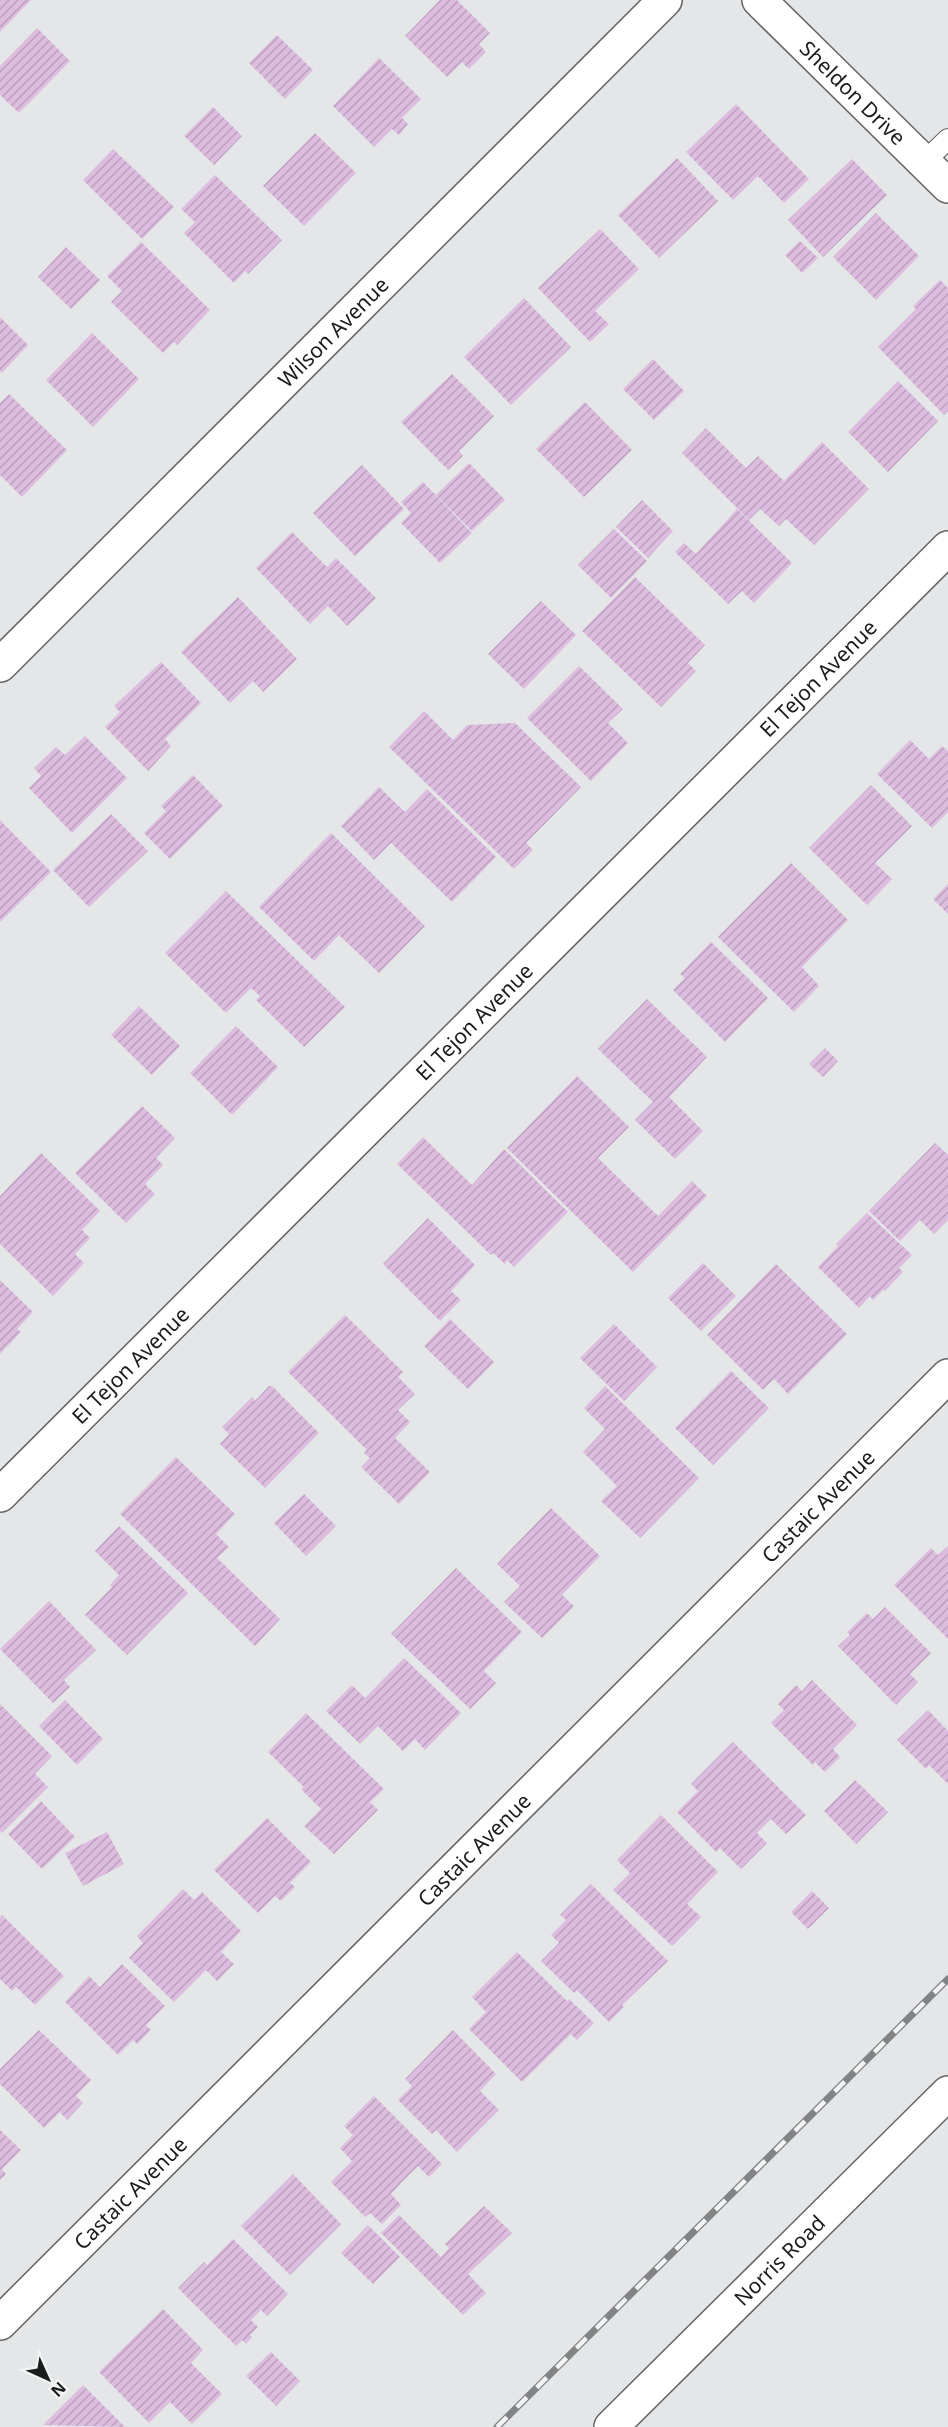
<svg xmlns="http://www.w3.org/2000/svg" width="948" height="2427" font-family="'Noto Sans',sans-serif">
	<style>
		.building { fill: url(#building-hatch) }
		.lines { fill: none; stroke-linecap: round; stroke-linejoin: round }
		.service-casing { stroke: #636465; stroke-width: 22 }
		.minor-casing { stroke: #636465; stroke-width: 36 }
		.tertiary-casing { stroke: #636465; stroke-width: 36 }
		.service { stroke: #fff; stroke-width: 20 }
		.minor { stroke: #fff; stroke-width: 33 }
		.tertiary { stroke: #fff; stroke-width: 33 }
		.rail-casing { stroke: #828384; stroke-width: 7 }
		.rail { stroke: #f3f4f5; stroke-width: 4.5; stroke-dasharray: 14; stroke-linecap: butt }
		.labels { text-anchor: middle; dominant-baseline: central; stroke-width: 6; stroke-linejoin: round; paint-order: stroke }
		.street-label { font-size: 21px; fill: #1b1c1c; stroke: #f3f4f5 }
	</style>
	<defs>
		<pattern id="building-hatch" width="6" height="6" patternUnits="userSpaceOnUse" patternTransform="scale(1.5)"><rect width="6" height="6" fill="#dcbcdf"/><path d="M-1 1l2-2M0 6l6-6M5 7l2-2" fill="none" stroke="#bca1bf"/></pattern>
	</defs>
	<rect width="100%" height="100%" fill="#e5e6e7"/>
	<path class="building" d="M0,0H31L0,32Z
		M440,0H457L490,33L479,44L486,52L469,69L462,62L447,77L405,36Z
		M37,28L70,61L19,113L0,95V66Z
		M277,35L313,70L285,99L249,63Z
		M379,58L421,99L402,118L408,124L399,135L392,129L374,147L333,106Z
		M736,104L809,179L784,203L758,176L733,200L686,152Z
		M213,107L242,136L214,165L184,136Z
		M315,133L356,173L304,226L263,186Z
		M113,149L174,207L142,239L83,180Z
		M677,158L718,201L659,258L618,215Z
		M852,159L887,195L823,257L788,220Z
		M215,175L282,240L248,274L245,271L234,283L184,233L195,222L181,209Z
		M876,213L919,256L876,300L833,257Z
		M600,229L639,269L595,311L609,324L590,342L538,288Z
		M800,241L818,258L802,273L785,255Z
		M141,242L210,310L177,345L174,342L163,353L111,302L122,291L107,276Z
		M66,247L100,280L71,309L38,277Z
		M940,280L948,288V411L944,415L878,347L916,309L913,306Z
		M524,298L571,347L511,405L464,357Z
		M0,317L28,345L2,373L0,371Z
		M92,333L139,379L93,427L46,380Z
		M653,359L684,391L654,420L623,389Z
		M452,374L494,416L459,451L463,456L448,470L401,422Z
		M898,381L938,421L888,472L848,432Z
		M9,394L67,450L22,497L0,475V403Z
		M585,402L632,450L584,497L536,449Z
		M706,428L746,468L758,456L784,481L822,442L869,489L814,545L786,519L779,526L760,509L749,520L682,453Z
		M469,463L505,500L472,531L436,495Z
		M362,465L404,509L355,556L313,513Z
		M423,482L472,533L440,563L401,523L411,513L401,502Z
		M642,500L673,531L648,558L616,527Z
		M737,509L792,563L754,603L742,591L728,604L675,552L684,543L696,554Z
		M614,529L647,561L611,598L578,565Z
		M292,532L327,567L336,558L376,598L347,626L328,606L310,624L256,568Z
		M635,577L705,645L688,663L696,671L661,707L582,631Z
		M238,597L297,659L263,692L253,681L230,703L181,652Z
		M541,601L576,635L524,689L488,654Z
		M161,662L201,703L165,739L171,746L148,771L105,727L120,712L114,706Z
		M579,666L623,709L608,723L628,743L591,781L527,718Z
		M424,711L453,740L467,725L515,723L581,787L526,843L533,850L514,869L389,747Z
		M85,736L127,778L72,833L29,788L41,776L34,768L56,747L65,755Z
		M910,740L929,759L942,746L948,751V812L932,828L877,774Z
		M193,775L223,806L170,859L144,833L166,811L161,806Z
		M871,785L912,826L875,863L892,879L867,905L809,848Z
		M379,787L405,812L427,789L496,857L452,902L391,843L374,860L341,826Z
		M111,814L148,851L89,907L53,870Z
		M0,820L51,872L0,922Z
		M331,833L425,926L379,973L339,935L314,961L259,907Z
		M791,863L848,920L802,967L819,986L794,1012L718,937Z
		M948,884V914L933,899Z
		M226,891L345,1007L304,1047L256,1000L260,996L251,988L226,1013L165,953Z
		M711,942L768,998L725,1042L673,990L685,978L680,974Z
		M647,999L707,1057L669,1097L703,1131L675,1159L635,1120L653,1102L598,1049Z
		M139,1006L180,1046L152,1075L111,1035Z
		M236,1026L278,1067L232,1115L190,1073Z
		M825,1048L838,1061L823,1077L809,1064Z
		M577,1076L629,1127L598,1158L658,1216L692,1181L707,1196L633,1272L507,1148Z
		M142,1106L175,1138L156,1158L163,1165L145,1184L155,1194L126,1223L75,1173Z
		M423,1137L472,1185L504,1149L568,1212L514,1267L507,1260L505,1264L493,1253L491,1255L397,1164Z
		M935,1143L948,1155V1220L934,1234L920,1220L900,1241L869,1211Z
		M41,1153L100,1211L82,1230L90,1238L75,1254L84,1263L53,1296L0,1244V1196Z
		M867,1213L912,1255L899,1268L903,1272L885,1291L883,1290L873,1300L870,1296L859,1308L818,1267L838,1246L836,1244Z
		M428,1218L475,1265L451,1291L461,1300L440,1321L383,1264Z
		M703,1263L736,1296L701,1331L668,1298Z
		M776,1264L847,1334L788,1394L774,1379L763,1390L707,1335Z
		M0,1280L33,1312L17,1329L21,1332L0,1354Z
		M345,1315L403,1372L398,1377L415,1394L398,1410L410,1422L395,1438L430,1472L399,1504L361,1467L370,1458L364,1453L367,1450L288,1372Z
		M450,1319L494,1362L468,1389L424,1346Z
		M614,1324L657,1367L624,1401L580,1358Z
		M731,1371L769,1408L713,1465L675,1428Z
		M269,1386H272L319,1433L265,1488L220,1444L229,1434L222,1427L252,1397L255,1401Z
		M605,1386L699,1478L640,1538L601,1501L617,1486L583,1452L605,1429L584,1408Z
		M176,1457L235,1514L216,1534L229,1547L217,1558L280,1619L255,1646L120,1514Z
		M304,1494L336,1526L306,1556L274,1523Z
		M551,1508L600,1556L562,1595L574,1606L542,1638L504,1602L520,1586L497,1564Z
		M119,1526L188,1593L127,1655L85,1615L112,1587L110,1585L119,1575L95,1551Z
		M948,1546V1639L894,1585L931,1548L938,1555Z
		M456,1568L522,1632L484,1671L496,1683L470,1709L391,1634Z
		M49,1601L96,1650L64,1680L70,1687L53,1703L0,1649Z
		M885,1607L931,1653L910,1674L918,1682L896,1705L838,1646L850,1635L847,1632L867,1613L873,1619Z
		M404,1658L461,1713L425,1750L415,1739L403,1751L378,1726L360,1744L326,1711L352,1685L365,1698Z
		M812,1680L857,1725L833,1749L840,1757L825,1772L815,1762L813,1765L771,1723L784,1710L778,1704L796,1685L802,1691Z
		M65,1700L103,1739L77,1765L39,1726Z
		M0,1704L52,1756L35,1774L48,1787L2,1833L0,1831Z
		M928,1710L948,1731V1784L929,1765L926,1769L897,1740Z
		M306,1713L384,1789L370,1802L378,1810L334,1854L304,1826L321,1809L301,1789L304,1787L268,1752Z
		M733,1742L806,1815L786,1834L771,1819L757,1833L767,1843L741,1869L720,1848L716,1852L677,1812L698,1791L691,1784Z
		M855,1780L888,1812L856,1844L824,1811Z
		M41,1801L75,1837L42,1869L8,1834Z
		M661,1815L718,1872L687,1904L701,1917L672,1946L613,1890L630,1873L617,1860Z
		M267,1818L311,1862L290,1883L295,1887L281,1901L275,1896L258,1913L214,1870Z
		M107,1832L124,1864L83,1886L65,1853Z
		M591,1884L668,1961L622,2005L624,2007L609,2022L577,1990L574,1993L541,1961L559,1943L551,1935L566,1920L560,1915Z
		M183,1889L194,1900L202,1892L241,1931L221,1952L234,1964L217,1981L206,1970L174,2002L129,1958L143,1943L137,1936Z
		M812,1891L829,1908L808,1929L791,1912Z
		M2,1915L64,1976L35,2005L16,1987L12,1991L0,1979V1918Z
		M517,1952L567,2001L569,1999L594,2023L577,2040L571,2034L522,2082L469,2029L486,2012L472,1997Z
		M122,1964L165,2006L146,2025L151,2030L137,2044L133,2040L118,2055L65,2002L89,1976L100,1987Z
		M39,2030L91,2080L76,2096L83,2103L67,2120L60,2112L44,2128L0,2084V2069Z
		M453,2030L496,2074L480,2091L499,2110L457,2152L436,2130L432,2134L398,2100L412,2086L405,2079Z
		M374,2096L442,2164L429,2177L418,2166L401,2183L391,2194L401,2205L382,2224L370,2213L365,2217L331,2182L352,2161L340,2148L353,2135L344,2126Z
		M0,2130L21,2150L2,2169L6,2174L0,2180Z
		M293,2174L341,2224L290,2275L241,2226Z
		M484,2206L512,2233L468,2274L486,2293L463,2315L381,2233L399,2215L441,2257L449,2248L445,2244Z
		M368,2225L400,2257L373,2284L341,2253Z
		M233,2239L288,2294L267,2316L261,2310L251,2320L258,2327L250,2335L252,2337L246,2344L242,2340L236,2346L178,2288L204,2262L207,2265Z
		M163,2309L203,2350L191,2363L222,2394L192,2424L170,2402L149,2423L99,2372Z
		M271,2352L300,2381L276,2406L246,2376Z
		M83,2385L125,2427L43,2425Z"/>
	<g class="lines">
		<g class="service-casing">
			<path id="service" d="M924,162L948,139"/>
		</g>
		<g class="minor-casing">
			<g id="minor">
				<path id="s1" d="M759,0L948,186"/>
				<path id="s2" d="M0,665L665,0"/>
				<path id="s3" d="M0,1495L948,548"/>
				<path id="s4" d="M0,2323L948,1376"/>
			</g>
		</g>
		<g class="tertiary-casing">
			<g id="tertiary">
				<path id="s5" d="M611,2427L948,2093"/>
			</g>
		</g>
		<use href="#service" class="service"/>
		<use href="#minor" class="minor"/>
		<use href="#tertiary" class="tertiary"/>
		<g class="rail-casing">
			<path id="rail" d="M497,2427L948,1979"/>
		</g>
		<use href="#rail" class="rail"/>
	</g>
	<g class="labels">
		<g class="street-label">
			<text stroke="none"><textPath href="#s1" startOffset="132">Sheldon Drive</textPath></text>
			<text stroke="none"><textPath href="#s2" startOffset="471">Wilson Avenue</textPath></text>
			<text stroke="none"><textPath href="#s3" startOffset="1156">El Tejon Avenue</textPath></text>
			<text stroke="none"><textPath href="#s3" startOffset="670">El Tejon Avenue</textPath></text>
			<text stroke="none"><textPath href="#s3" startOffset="184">El Tejon Avenue</textPath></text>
			<text stroke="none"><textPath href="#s4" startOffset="1156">Castaic Avenue</textPath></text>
			<text stroke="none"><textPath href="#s4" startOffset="670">Castaic Avenue</textPath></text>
			<text stroke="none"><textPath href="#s4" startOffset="184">Castaic Avenue</textPath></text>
			<text stroke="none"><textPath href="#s5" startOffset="237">Norris Road</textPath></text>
		</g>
	</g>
	<g transform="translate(48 2379) rotate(135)" stroke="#f3f4f5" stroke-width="4.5" paint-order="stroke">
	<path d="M0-4.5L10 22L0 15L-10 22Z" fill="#1b1c1c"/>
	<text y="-9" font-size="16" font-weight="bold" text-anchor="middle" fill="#1b1c1c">N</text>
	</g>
</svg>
